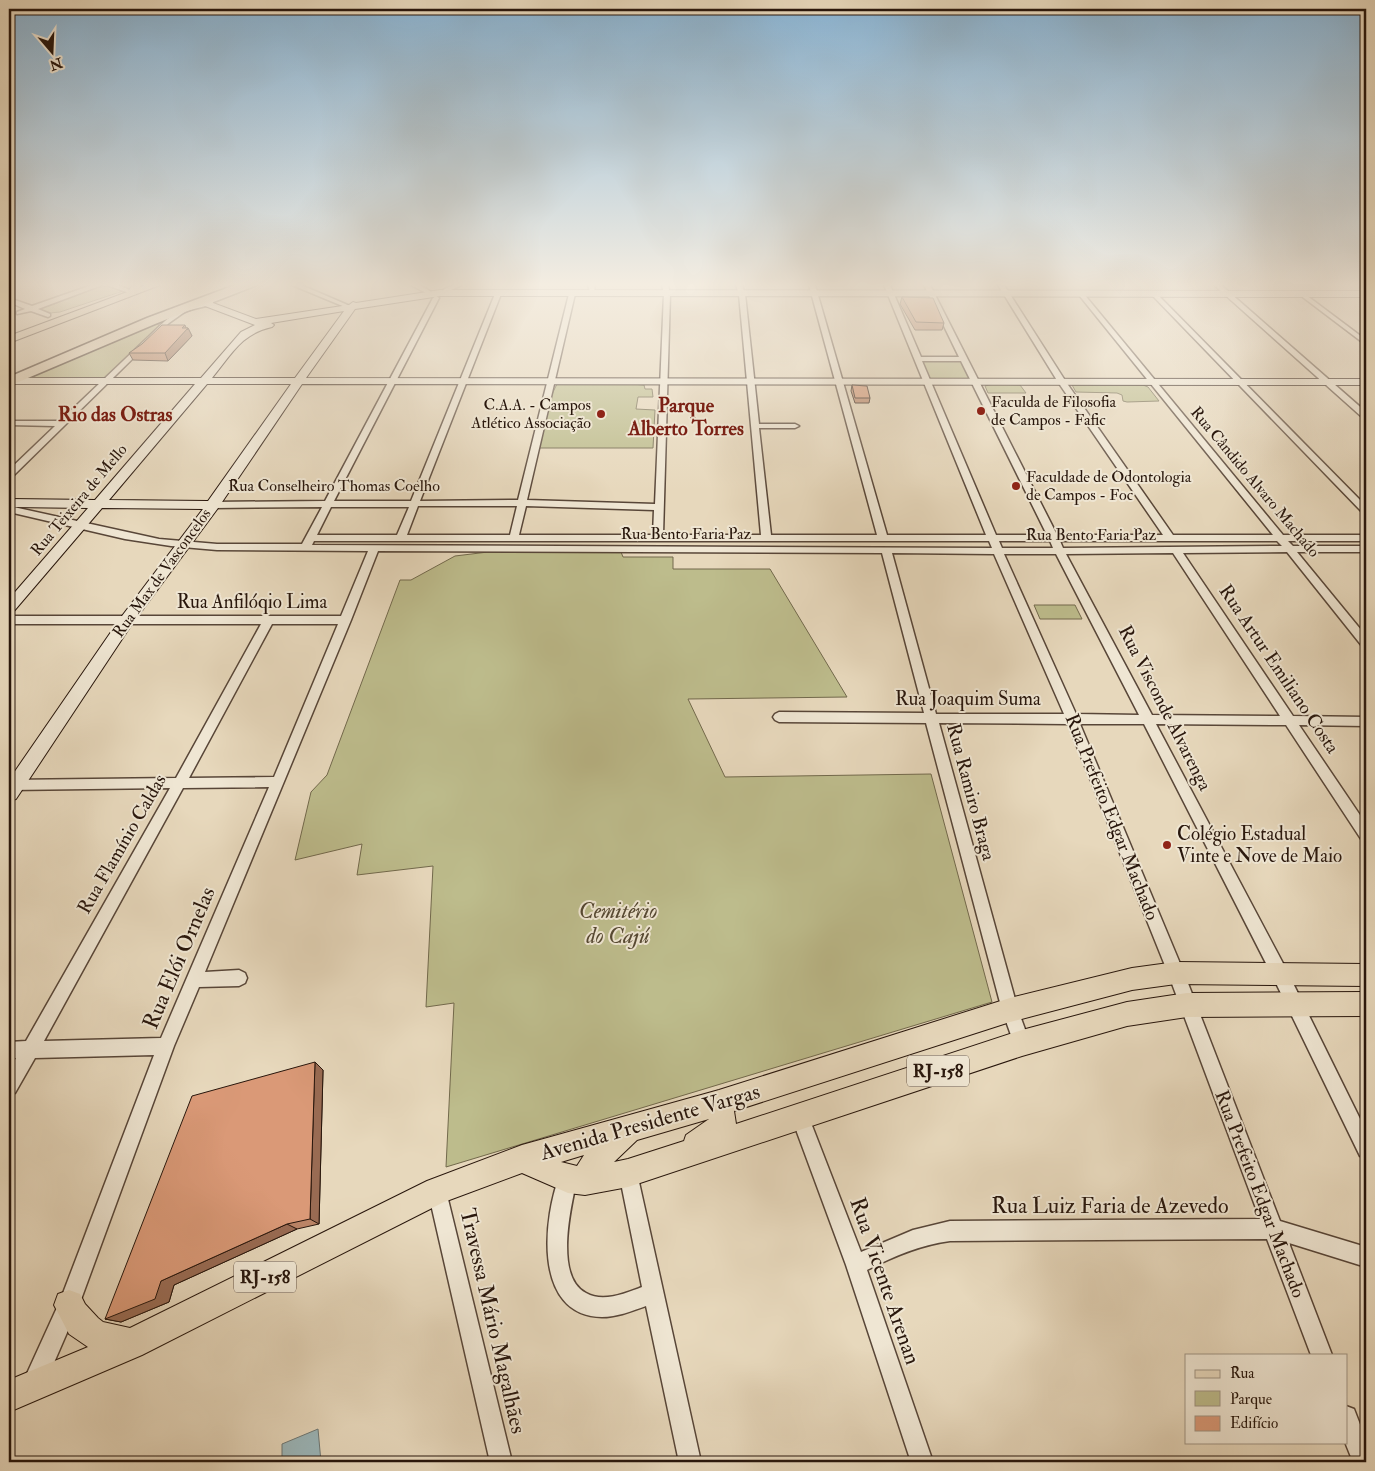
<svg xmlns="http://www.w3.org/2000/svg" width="1375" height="1471" font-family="'IM FELL Double Pica',serif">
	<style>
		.green { fill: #bdbc8c; stroke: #72694c }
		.water { fill: #9bb7bb; stroke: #6d7775 }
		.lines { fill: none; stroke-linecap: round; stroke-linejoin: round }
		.street-casing { stroke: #584638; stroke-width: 3 }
		.secondary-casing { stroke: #28160c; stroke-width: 2 }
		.primary-casing { stroke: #28160c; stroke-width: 2 }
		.highway-casing { stroke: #28160c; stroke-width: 3 }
		.street { fill: #efe6d3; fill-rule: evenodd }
		.secondary { fill: #efe6d3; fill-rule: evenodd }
		.primary { fill: #e7d8bc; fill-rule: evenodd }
		.highway { fill: #e7d8bc; fill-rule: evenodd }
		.wall { fill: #bb8466; stroke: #28160c }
		.shaded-wall { fill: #996b53; stroke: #28160c }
		.building { fill: #da9977; stroke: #28160c }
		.poi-dot { fill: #8f2418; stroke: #efe6d3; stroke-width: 2 }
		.labels { text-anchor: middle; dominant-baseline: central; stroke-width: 4; stroke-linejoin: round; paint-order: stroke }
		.far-poi-label { font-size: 16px; fill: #28160c; stroke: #efe6d3; text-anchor: start }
		.far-street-label { font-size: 16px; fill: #28160c; stroke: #efe6d3 }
		.shield { fill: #efe6d3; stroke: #645448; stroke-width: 1 }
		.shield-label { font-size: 18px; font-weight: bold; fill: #28160c }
		.street-label { font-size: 19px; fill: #28160c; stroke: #efe6d3 }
		.poi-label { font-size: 19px; fill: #28160c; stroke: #efe6d3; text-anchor: start }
		.far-district-label { font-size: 20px; font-weight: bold; fill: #7a1f14; stroke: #efe6d3 }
		.near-park-label { font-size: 22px; font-style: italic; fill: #554832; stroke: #efe6d3 }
		.near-street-label { font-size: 22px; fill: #28160c; stroke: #efe6d3 }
	</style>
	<rect width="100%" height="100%" fill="#e7d8bc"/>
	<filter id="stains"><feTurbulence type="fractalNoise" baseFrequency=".004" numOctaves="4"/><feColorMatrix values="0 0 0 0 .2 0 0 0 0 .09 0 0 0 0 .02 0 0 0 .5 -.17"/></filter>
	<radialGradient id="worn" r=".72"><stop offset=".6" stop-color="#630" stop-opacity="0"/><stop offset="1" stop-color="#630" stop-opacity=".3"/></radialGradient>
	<path class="green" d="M108,286L123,291L60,312L50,313L37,308L99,287Z
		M155,323L159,325L106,378H24Z
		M919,360H961L972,381H929Z
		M618,383L644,385L645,389H652L653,397H638L636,409L655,410L653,448H538L552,394L557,384Z
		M993,384L1020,385L1026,393H988L985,386Z
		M1072,385H1143L1148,387L1159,401L1127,402L1123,401L1122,395L1117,393L1076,392Z
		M488,552H621L623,557H673V569H770L847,697L688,699L725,777L931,774L992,1002L446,1167L454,1003L426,1007L433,866L357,875L362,844L295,860L311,792L327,775L400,580H411L455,556Z
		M1034,605H1075L1082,619H1040Z"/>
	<path class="water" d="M318,1429L321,1462H282V1444Z"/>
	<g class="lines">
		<g class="street-casing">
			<path id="street" d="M92,285H102L38,309L50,314V316L48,317L31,311L17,314V312L25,309L9,302V298L32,306Z
				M107,285H118L132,291L129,293Z
				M247,285H257L211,303L210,305L186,311L169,323L12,477L9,478V470L55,426L9,425V421H60L165,321L182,308L205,303L206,301Z
				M292,285H301L350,306L345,307Z
				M411,285H420L433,293L428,294Z
				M453,285H462L442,294L437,293Z
				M588,285H594L595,295H591Z
				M662,285H668L670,294L663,535H761L739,294L736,285H742L745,294L759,424H795L799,426L795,428H759L771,535H877L809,285H815L887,535H986L884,285H890L921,357H959L924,285H930L1057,535H1163L1058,382L998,285H1004L1066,382L1173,535H1273L1079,295V293H1083L1283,535H1366V541H1288L1293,546H1366V552H1297L1366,636V647L1362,646L1287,552L1183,553L1293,716L1366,717V726L1299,725L1366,824V841L1361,839L1286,725L1156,724L1286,969L1366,1131V1159L1360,1156L1274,979L1144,724H1080L1184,973L1280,1221L1366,1247V1267L1289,1243L1332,1355H1311L1267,1239L950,1241C920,1245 894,1256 867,1270L933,1462H911L846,1265L791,1116L794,1110L800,1107L806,1110L861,1252L913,1230L950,1221L1260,1219L1168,973L1068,724L939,723L1018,1010L1030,1043L1028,1049L1022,1051L1016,1049L1002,1010L926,723L779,722L775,720L773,717L775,714L779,712L924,713L882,553L378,551L351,620L205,972L239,970L245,973L247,978L245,983L239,986L199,987L174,1046L79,1305L43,1388L35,1391L27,1388L24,1380L60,1301L154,1055L35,1058L15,1093L9,1096V1071L16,1058H9V1042L26,1041L170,788L9,790V780L176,778L261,624H9V616H341L368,551L217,550L171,546L125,539L9,512V506L159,539L217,544H302L322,507L213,508L208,505L213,502L325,501L433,298L436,296L439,298L334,501H411L495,294L498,292L501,294L420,501L518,500L569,294L572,292L575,294L527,500L655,504L664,294ZM922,361H961L1047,535H996ZM418,506H517L510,535H407ZM526,506L654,510L653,535H519ZM331,507H409L397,535H317ZM314,541H989L992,548L312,545ZM999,541H1050L1053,548H1002ZM1060,541H1277L1282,546L1063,548ZM892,553L994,554L1064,714H936ZM1173,553L1280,716L1152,715L1066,554ZM1004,554H1056L1139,715L1076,714ZM272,624H338L274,777L189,778ZM269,787L161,1038L44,1041L183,788Z
				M1214,285H1221L1366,412V418H1363Z
				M1302,292L1366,340V345L1300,295L1299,294Z
				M1152,293H1156L1366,506V514L1363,513L1152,295Z
				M628,1164L635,1166L637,1173L701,1462H679L646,1306C632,1311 617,1317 602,1317C532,1316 543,1216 561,1172L568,1170L575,1172L577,1179C571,1206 554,1277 586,1293C603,1303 626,1293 642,1287L619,1173L621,1166Z
				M437,1182L444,1184L446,1191L512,1462H490L428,1191L430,1184Z
				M1346,1406L1354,1409L1366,1440V1462H1353L1345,1442Z"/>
		</g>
		<g class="secondary-casing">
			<path id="secondary" d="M133,285H142L133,293L129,290Z
				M440,290L1366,291V297L440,296L355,309L306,378L1366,379V385L302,384L218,508L132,624L16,799L9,801V780L122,616L203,509L102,508L14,611L9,613V599L88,508L9,507V499L95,500L195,384H10L9,378H201L241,332L255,325L205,306L204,298L209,295L214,298L213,303L256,319L349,305L353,302L356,303ZM344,311L295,378H212C232,354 241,334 272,327L274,325L271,323ZM207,384H291L208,501L109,500Z"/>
		</g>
		<g class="primary-casing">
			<path id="primary" d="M146,285H160L9,343V336Z
				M1176,962L1366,964V986L1176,984L1132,990L1010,1022L734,1111L736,1124L1022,1030L1127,1002L1187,993L1366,992V1016L1187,1017L1127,1026L1022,1056L628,1187L585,1195L568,1193L522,1173L444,1202L142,1355L9,1412V1380L88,1347L69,1334L54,1305L58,1294L69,1290L80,1294L85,1304L98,1318L103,1322L130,1328L427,1181L522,1145L719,1090L1010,998L1132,968ZM709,1119L686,1135L684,1141L628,1159L614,1162L637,1140ZM584,1155L577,1166L561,1162Z"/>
		</g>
		<g class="highway-casing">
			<path id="highway" d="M235,285H252L155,324L9,386V377L147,318Z"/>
		</g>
		<use href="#street" class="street"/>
		<use href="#secondary" class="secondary"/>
		<use href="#primary" class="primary"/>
		<use href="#highway" class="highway"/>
	</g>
	<path class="wall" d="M902,297L944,323L942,330H915L900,304Z
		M186,328H188L192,336L168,361L133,360L129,353Z
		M852,385L870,398L869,403H855L851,391Z
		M315,1062L323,1070L319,1224L297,1229L174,1285L169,1302L121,1322L105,1319Z"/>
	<path class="shaded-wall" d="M185,325L187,330L188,328L192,336L168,361L165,353L182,328Z
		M315,1062L323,1070L319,1224L310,1219Z
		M287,1224L297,1229L174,1285L169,1302L121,1322L105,1319L161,1281Z"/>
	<path class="building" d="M902,297L933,298L944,323L916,322Z
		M162,325H185L182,328H188L165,353H129L142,344Z
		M852,385L867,386L870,398H855Z
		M315,1062L310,1219L287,1224L161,1281L155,1299L105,1319L192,1096Z"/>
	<linearGradient id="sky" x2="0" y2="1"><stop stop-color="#89b5d6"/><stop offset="0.58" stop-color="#f4ede1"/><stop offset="1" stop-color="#f4ede1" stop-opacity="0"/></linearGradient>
	<rect width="1375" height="491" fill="url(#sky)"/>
	<g class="poi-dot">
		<circle cx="981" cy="411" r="5"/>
		<circle cx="601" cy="414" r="5"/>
		<circle cx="1016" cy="486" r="5"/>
		<circle cx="1167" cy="845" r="5"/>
	</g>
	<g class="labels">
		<g class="far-poi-label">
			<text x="991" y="402">Faculda de Filosofia<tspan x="991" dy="18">de Campos - Fafic</tspan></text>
			<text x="591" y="405" text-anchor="end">C.A.A. - Campos<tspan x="591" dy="18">Atlético Associação</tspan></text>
			<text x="1026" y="477">Faculdade de Odontologia<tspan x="1026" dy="18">de Campos - Foc</tspan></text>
		</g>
		<g class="far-street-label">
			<text transform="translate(1255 482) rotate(50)">Rua Cândido Alvaro Machado</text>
			<text x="334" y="486">Rua Conselheiro Thomas Coelho</text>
			<text transform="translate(79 500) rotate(-50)">Rua Teixeira de Mello</text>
			<text x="686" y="534">Rua Bento Faria Paz</text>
			<text x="1091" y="535">Rua Bento Faria Paz</text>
			<text transform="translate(162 573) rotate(-54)">Rua Max de Vasconcelos</text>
		</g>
		<g class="shield">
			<rect x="907" y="1055.5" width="62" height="31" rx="4"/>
			<rect x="234" y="1261.5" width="62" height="31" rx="4"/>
		</g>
		<g class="shield-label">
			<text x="938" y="1071">RJ-158</text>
			<text x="265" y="1277">RJ-158</text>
		</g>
		<g class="street-label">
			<text x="252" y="602">Rua Anfilóqio Lima</text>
			<text transform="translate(1279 669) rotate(56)">Rua Artur Emiliano Costa</text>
			<text x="968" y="699">Rua Joaquim Suma</text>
			<text transform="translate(1165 708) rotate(63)">Rua Visconde Alvarenga</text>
			<text transform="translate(971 792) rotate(75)">Rua Ramiro Braga</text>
			<text transform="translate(1112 817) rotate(68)">Rua Prefeito Edgar Machado</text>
			<text transform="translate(122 844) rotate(-60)">Rua Flamínio Caldas</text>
			<text transform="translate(1260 1194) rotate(69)">Rua Prefeito Edgar Machado</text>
		</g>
		<g class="poi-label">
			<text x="1177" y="834">Colégio Estadual<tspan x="1177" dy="22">Vinte e Nove de Maio</tspan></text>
		</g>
		<g class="far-district-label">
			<text x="686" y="405">Parque<tspan x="686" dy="23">Alberto Torres</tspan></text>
			<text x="115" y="414">Rio das Ostras</text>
		</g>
		<g class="near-park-label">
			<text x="618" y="911">Cemitério<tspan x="618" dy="25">do Cajú</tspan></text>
		</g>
		<g class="near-street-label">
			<text transform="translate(179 958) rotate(-67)">Rua Elói Ornelas</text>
			<text transform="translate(650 1122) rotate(-16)">Avenida Presidente Vargas</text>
			<text x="1110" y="1206">Rua Luiz Faria de Azevedo</text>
			<text transform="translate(885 1281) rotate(71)">Rua Vicente Arenan</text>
			<text transform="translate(493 1321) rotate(77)">Travessa Mário Magalhães</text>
		</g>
	</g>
	<rect width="1375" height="1471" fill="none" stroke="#e7d8bc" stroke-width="30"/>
	<rect x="10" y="10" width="1355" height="1451" fill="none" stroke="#28160c" stroke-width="2.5"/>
	<rect x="15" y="15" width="1345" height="1441" fill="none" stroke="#28160c"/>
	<rect x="1185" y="1354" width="162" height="90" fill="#efe6d3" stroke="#9f9383"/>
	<rect x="1195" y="1370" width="25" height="8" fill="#e7d8bc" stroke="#9f9383"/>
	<text x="1230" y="1378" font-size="15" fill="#28160c">Rua</text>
	<rect x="1195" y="1391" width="25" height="15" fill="#bdbc8c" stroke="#9f9383"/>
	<text x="1230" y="1404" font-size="15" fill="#28160c">Parque</text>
	<rect x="1195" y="1416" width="25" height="15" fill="#da9977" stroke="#9f9383"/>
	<text x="1230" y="1428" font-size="15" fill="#28160c">Edifício</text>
	<g transform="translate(52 52) rotate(161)" stroke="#efe6d3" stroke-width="4" paint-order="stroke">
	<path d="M0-4L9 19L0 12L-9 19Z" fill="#28160c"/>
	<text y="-8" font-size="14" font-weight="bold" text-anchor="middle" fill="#28160c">N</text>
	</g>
	<rect width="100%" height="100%" filter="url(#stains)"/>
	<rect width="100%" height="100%" fill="url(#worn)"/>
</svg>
